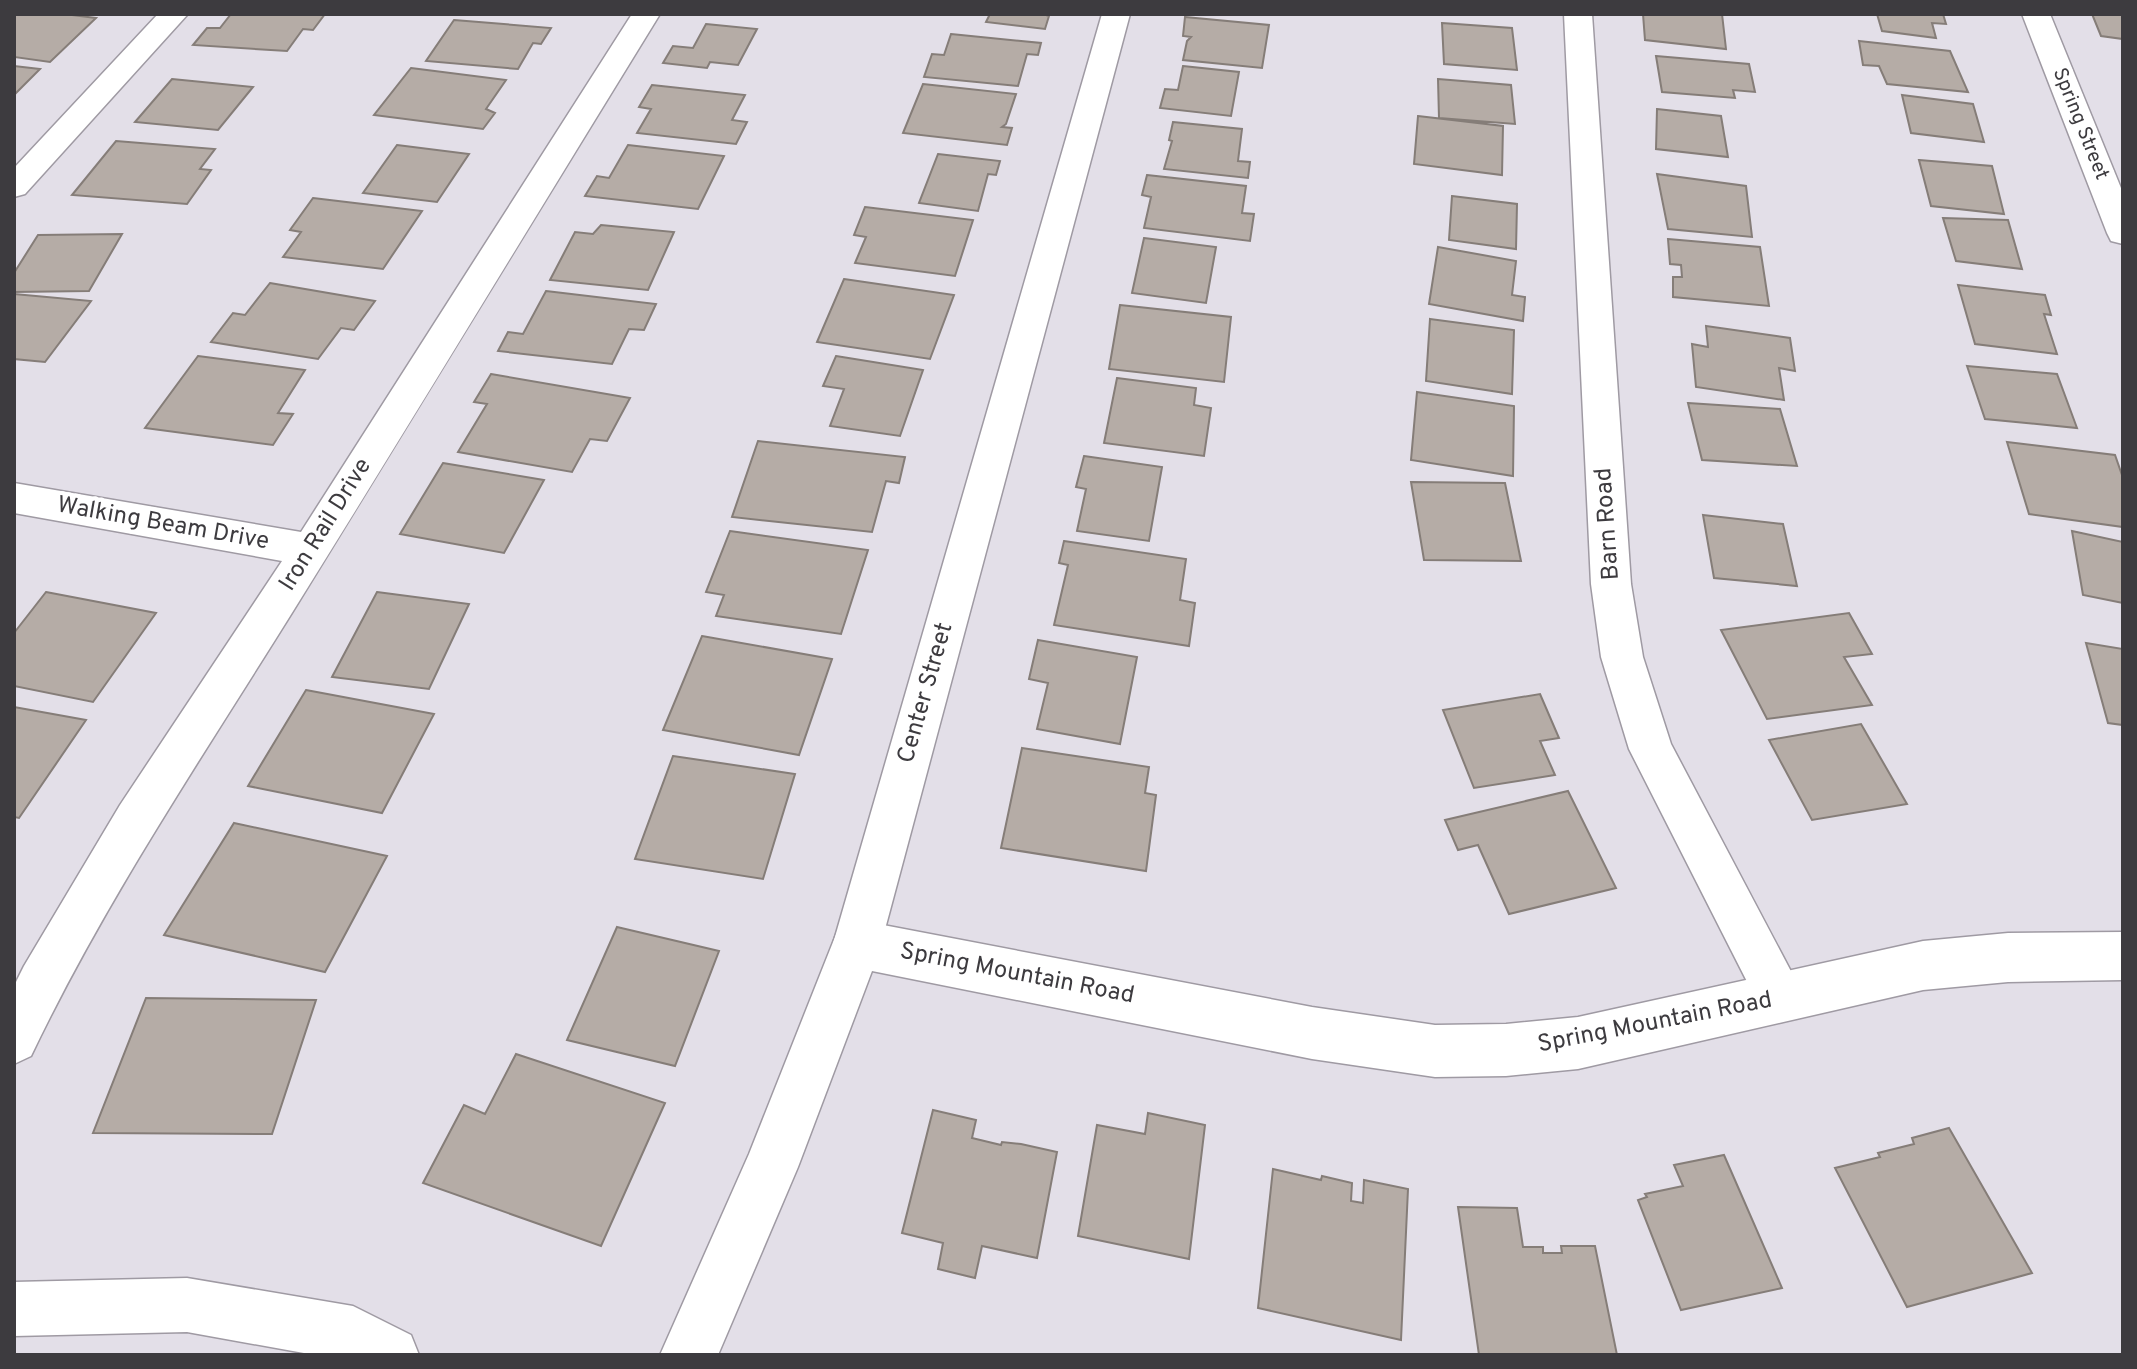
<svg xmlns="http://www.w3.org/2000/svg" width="2137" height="1369" font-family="Overpass,sans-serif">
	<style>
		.building { fill: #b5aca6; stroke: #857d78; stroke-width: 2 }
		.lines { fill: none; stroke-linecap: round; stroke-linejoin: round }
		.street-casing { stroke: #9f9aa3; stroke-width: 3 }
		.secondary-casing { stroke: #9f9aa3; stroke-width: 3 }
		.street { fill: #fff; fill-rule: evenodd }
		.secondary { fill: #fff; fill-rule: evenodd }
		.labels { text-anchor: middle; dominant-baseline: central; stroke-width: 8; stroke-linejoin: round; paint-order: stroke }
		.far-street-label { font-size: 20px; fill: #3d3b3f; stroke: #fff }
		.street-label { font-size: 24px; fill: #3d3b3f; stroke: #fff }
	</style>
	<rect width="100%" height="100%" fill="#e3dfe8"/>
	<path class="building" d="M14,14H64L96,18L50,62L14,57Z
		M231,14H325L313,30L303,29L287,51L193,45L207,28H220Z
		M990,14H1043L1049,16L1045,29L986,22Z
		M1643,14H1722L1726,49L1645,40Z
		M1877,14H1943L1946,24L1932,23L1936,38L1882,31Z
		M2092,14H2123V39L2101,36Z
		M1185,17L1269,25L1262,68L1183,60L1187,41L1191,37L1183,36Z
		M454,20L551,28L541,44L533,43L518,69L426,61Z
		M1442,23L1512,28L1517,70L1444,64Z
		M706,24L757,29L738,65L710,62L707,68L663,63L673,46L693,48Z
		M951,34L1041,43L1038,55L1027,54L1018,86L924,77L932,54L944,55Z
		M1859,41L1950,51L1968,92L1887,84L1879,66L1863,65Z
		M1656,56L1749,64L1755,92L1733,90L1735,98L1662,92Z
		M14,66L40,69L14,95Z
		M1183,66L1239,72L1231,116L1160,108L1165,89L1178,90Z
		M411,68L506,80L486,109L495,113L483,129L374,115Z
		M172,79L253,87L218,130L135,122Z
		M1438,79L1511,85L1515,124L1439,118Z
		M923,84L1016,94L1006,124L1002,127L1012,128L1007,145L903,133Z
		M652,85L745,95L732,120L747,122L736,144L637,133L651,109L639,107Z
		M1902,95L1973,104L1984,142L1911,133Z
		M1657,109L1721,116L1728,157L1656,149Z
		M1418,116L1503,126L1502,175L1414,164Z
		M1173,122L1242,129L1238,161L1250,162L1248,178L1164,169L1172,141L1169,140Z
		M116,141L215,149L200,169L211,170L187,204L72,195Z
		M397,145L469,154L437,202L363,193Z
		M628,145L724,156L698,209L585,196L597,176L609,178Z
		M938,154L1000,161L996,175L988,174L978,211L919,203Z
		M1919,160L1992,166L2004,214L1931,206Z
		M1657,174L1746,186L1752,237L1668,229Z
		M1147,175L1246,186L1242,213L1254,214L1250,241L1144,228L1151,197L1142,195Z
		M1452,196L1517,204L1516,249L1449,240Z
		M313,198L422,211L383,269L283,257L301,232L290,230Z
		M865,207L973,220L955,276L855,263L866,237L854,235Z
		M1943,218L2008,220L2022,269L1956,261Z
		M601,225L674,232L648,290L550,280L575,232L593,234Z
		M122,234L89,291L14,292V273L38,235Z
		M1144,238L1216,247L1206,303L1132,293Z
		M1668,239L1760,247L1769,306L1673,297V277H1682L1681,265L1670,264Z
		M1438,247L1516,261L1512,295L1525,297L1523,321L1429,304Z
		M844,279L954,295L930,359L817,342Z
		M270,283L375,301L354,330L341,328L318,359L211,342L233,313L245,315Z
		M1958,285L2045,295L2051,315L2044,314L2057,354L1975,344Z
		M546,291L656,304L644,330L629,329L612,364L498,351L508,332L523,334Z
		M14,294L91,301L45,362L14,359Z
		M1120,305L1231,317L1224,382L1109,369Z
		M1430,319L1514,330L1512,394L1426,381Z
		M1706,326L1790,338L1795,371L1779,368L1784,400L1696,387L1692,344L1708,347Z
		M198,356L305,370L278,413L293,414L273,445L145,428Z
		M836,356L923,370L900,436L830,426L844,389L823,386Z
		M1967,366L2057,374L2077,428L1985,419Z
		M491,374L630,398L607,441L590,439L572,472L458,452L487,404L474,402Z
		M1117,378L1196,388L1194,405L1211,408L1204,456L1104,443Z
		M1417,392L1514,406L1513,476L1411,460Z
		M1688,403L1780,409L1797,466L1702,460Z
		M758,441L905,457L899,483L886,481L872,532L732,517Z
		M2007,442L2115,455L2123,478V527L2029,514Z
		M1084,456L1162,467L1149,541L1077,531L1086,489L1076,487Z
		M443,463L544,480L504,553L400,534Z
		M1411,482L1505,483L1521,561L1424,560Z
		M1703,515L1783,524L1797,586L1714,578Z
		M730,531L868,550L841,634L716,616L724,595L706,592Z
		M2072,531L2123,542V603L2083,595Z
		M1064,541L1186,559L1180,600L1195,603L1189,646L1054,625L1068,565L1059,563Z
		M46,592L156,613L93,702L14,686V633Z
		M377,592L469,604L429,689L332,677Z
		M1849,613L1872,654L1844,657L1872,705L1767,719L1721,630Z
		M702,636L832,659L799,755L663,730Z
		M1038,640L1137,657L1120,744L1037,729L1048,683L1029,679Z
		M2086,643L2123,649V725L2108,723Z
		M306,690L434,714L382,813L248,786Z
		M1540,694L1559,738L1540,741L1555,775L1474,788L1443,710Z
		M14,707L86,720L19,818L14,817Z
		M1861,724L1907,804L1812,820L1769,740Z
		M1022,748L1149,767L1145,793L1156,795L1146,871L1001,848Z
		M673,756L795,774L763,879L635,859Z
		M1568,791L1616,888L1509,914L1478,845L1458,850L1445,820Z
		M234,823L387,856L325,972L164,935Z
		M617,927L719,951L675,1066L567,1040Z
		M146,998L316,1000L272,1134L93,1133Z
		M516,1054L665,1103L601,1246L423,1183L464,1105L485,1114Z
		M933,1110L976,1120L972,1138L1001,1145L1002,1142L1021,1144L1057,1152L1037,1258L982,1246L975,1278L938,1269L943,1243L902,1233Z
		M1148,1113L1205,1125L1189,1259L1078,1236L1097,1125L1145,1134Z
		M1949,1128L2032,1273L1907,1307L1835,1168L1880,1157L1878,1153L1914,1144L1912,1138Z
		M1724,1155L1782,1288L1681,1310L1638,1200L1647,1197L1645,1194L1683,1186L1674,1165Z
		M1273,1169L1321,1180L1322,1176L1352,1183L1351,1201L1363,1203L1364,1180L1408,1189L1401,1340L1258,1308Z
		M1458,1207L1517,1208L1523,1247H1543V1253H1562L1561,1246H1595L1617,1355H1479Z"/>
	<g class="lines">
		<g class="street-casing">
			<path id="street" d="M158,14H188L25,194L14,197V168Z
				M632,14H660C538,212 418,411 295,608C203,756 106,899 31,1056L14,1064V986L24,966L120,805L282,561L14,513V483L301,532Z
				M1102,14H1130L881,944L874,960L857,967L840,960L833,944Z
				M1564,14H1592L1631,584L1643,657L1671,744L1805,998L1798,1015L1781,1022L1764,1015L1629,749L1601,657L1591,584Z
				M2022,14H2050L2123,193V244L2111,241L2107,233Z
				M187,1278L353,1306L411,1335L419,1355H315L187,1332L14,1336V1282Z"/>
		</g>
		<g class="secondary-casing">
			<path id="secondary" d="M857,920L1312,1007L1435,1025L1506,1024L1578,1017L1923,941L2008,933L2123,932V980L2008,982L1923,990L1578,1069L1506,1076L1435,1077L1312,1059L872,971L798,1167L718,1355H660L749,1154L839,927Z"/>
		</g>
		<use href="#street" class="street"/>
		<use href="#secondary" class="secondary"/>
	</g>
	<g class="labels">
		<g class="far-street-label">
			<text transform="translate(2080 124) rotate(68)">Spring Street</text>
		</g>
		<g class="street-label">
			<text transform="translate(163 524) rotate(10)">Walking Beam Drive</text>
			<text transform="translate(1608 524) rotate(-94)">Barn Road</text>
			<text transform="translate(326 525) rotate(-58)">Iron Rail Drive</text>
			<text transform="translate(926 693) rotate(-74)">Center Street</text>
			<text transform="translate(1017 974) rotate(11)">Spring Mountain Road</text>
			<text transform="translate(1655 1023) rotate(-11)">Spring Mountain Road</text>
		</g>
	</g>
	<rect width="2137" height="1369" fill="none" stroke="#3d3b3f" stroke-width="32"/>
</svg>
